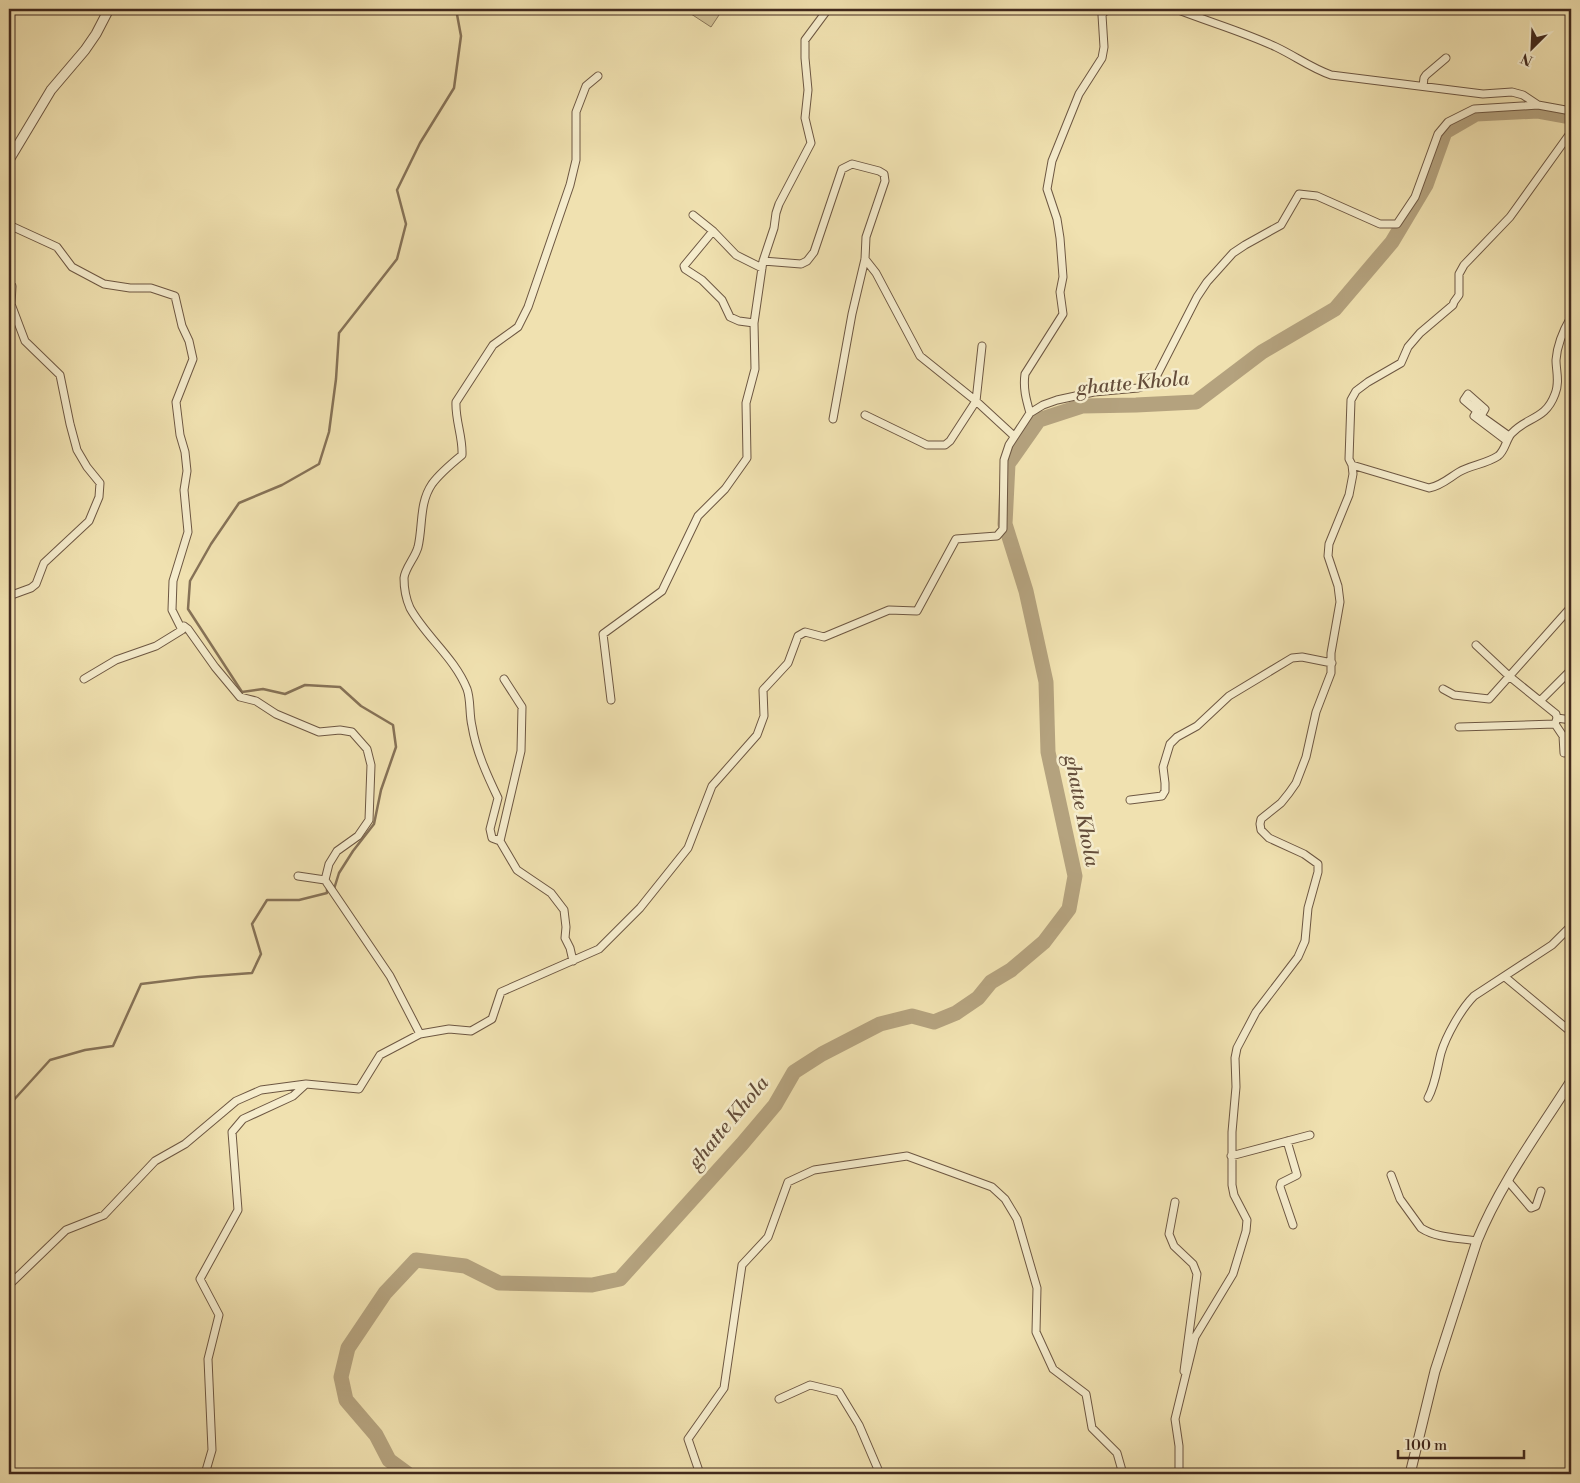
<svg xmlns="http://www.w3.org/2000/svg" width="1580" height="1483" font-family="'Libre Bodoni',serif">
	<style>
		.green { fill: #d2c297; stroke: #8a765a }
		.lines { fill: none; stroke-linecap: round; stroke-linejoin: round }
		.stream { stroke: #867257; stroke-width: 2.5 }
		.river { stroke: #b4a27e; stroke-width: 15 }
		.minor-casing { stroke: #6d5742; stroke-width: 9 }
		.tertiary-casing { stroke: #6d5742; stroke-width: 11 }
		.minor { stroke: #f5eccc; stroke-width: 7 }
		.tertiary { stroke: #f5eccc; stroke-width: 9 }
		.labels { text-anchor: middle; dominant-baseline: central; stroke-width: 5; stroke-linejoin: round; paint-order: stroke }
		.water-label { font-size: 20px; font-style: italic; fill: #644d3a; stroke: #f5eccc }
	</style>
	<rect width="100%" height="100%" fill="#f0e1b0"/>
	<filter id="stains"><feTurbulence type="fractalNoise" baseFrequency=".004" numOctaves="4"/><feColorMatrix values="0 0 0 0 .2 0 0 0 0 .09 0 0 0 0 .02 0 0 0 .5 -.17"/></filter>
	<radialGradient id="worn" r=".72"><stop offset=".6" stop-color="#630" stop-opacity="0"/><stop offset="1" stop-color="#630" stop-opacity=".3"/></radialGradient>
	<path class="green" d="M686,9H723L711,27L685,10Z"/>
	<g class="lines">
		<path class="stream" d="M334,889L339,873L353,851L374,824L381,790L396,747L393,725L361,706L340,687L305,685L285,694L263,689L242,692L188,609L190,581L211,544L239,503L282,485L319,464L329,432L336,379L339,333L397,259L406,224L397,190L420,143L454,88L461,36L456,9
			M9,1103H11L50,1060L85,1050L113,1046L141,984L198,977L252,973L261,954L252,924L267,900H299L327,893V889"/>
		<path class="river" d="M408,1474L389,1460L376,1435L346,1400L341,1377L348,1348L385,1293L416,1260L465,1266L499,1283L592,1285L620,1279L742,1144L775,1105L794,1072L822,1054L880,1024L912,1016L934,1022L956,1013L978,998L991,982L1011,970L1044,942L1069,909L1075,876L1048,752L1046,682L1026,591L1005,524L1008,464L1039,420L1082,406L1136,405L1196,402L1262,352L1335,309L1392,242L1426,185L1445,132L1476,114L1538,111L1571,117"/>
		<g class="minor-casing">
			<path id="minor" d="M1176,9C1209,22 1244,32 1276,47C1295,56 1311,68 1331,75L1483,94L1512,92L1523,95L1538,105
				M1423,86L1424,78L1426,75L1446,58
				M693,215L713,231L736,255L762,268
				M9,225L57,247L72,267L104,284L130,288H151L175,296L182,326L189,341L193,359L176,402L180,435L185,452L187,471L184,490L188,532L173,581L172,610L182,630
				M713,231L684,266L685,269L702,280L722,300L730,317L739,321L754,323
				M865,259L876,273L920,356L976,401L1014,436
				M763,261L801,264L807,261L814,252L842,169L852,164L879,171L884,174L885,181L866,237L865,259L852,314L833,419
				M9,284L12,286L11,304L25,341L60,375L70,424L77,450L87,467L100,483L99,497L89,521L44,563L36,584L31,588L9,596
				M1030,413C1026,399 1023,388 1025,374L1063,314L1060,292L1063,277L1060,238L1057,219L1047,189L1052,161L1079,94L1102,58L1104,47L1102,15L1105,11L1117,9
				M865,415L927,445H945L950,441L976,401L982,346
				M1507,441L1474,416L1477,411L1464,400L1468,394L1485,409L1481,416L1509,436
				M1352,465L1429,488C1441,486 1449,478 1459,472C1471,465 1486,464 1498,456C1505,451 1506,440 1511,434C1527,416 1545,421 1555,394C1560,382 1556,371 1556,360C1557,346 1564,329 1571,317
				M1476,645L1509,676L1556,714L1557,718L1555,724
				M84,679L116,660L156,646L182,630L184,626L188,629L215,667L240,697L256,701L276,714L319,732L340,730L352,732L367,749L371,765L369,820L358,836L337,851L329,864L325,880
				M1443,689L1454,695L1489,699L1571,607
				M611,700L603,634L662,591L698,516L725,489L747,458L746,403L755,369L754,323L763,261L774,228L776,213L779,204L811,143L805,118L808,90L805,58V40L828,9
				M1540,701L1571,670
				M1557,718L1571,720
				M1555,724L1563,736L1564,753
				M1459,727L1555,724
				M1130,800L1162,796L1165,791V783L1163,767L1170,744L1177,737L1197,726L1229,696L1292,658L1302,657L1332,663
				M500,841L521,751L522,707L504,679
				M298,876L325,880L390,976L420,1034
				M573,961L570,948L565,938L566,927L564,910L551,893L517,870L500,841L492,838L490,829L498,798C487,775 476,751 472,726C469,714 471,700 467,689C454,657 426,637 410,608C406,599 404,588 404,578C405,568 415,558 418,547C423,526 419,503 432,484C440,473 451,464 462,455C463,437 455,420 456,402L493,345L518,327L528,307L570,185L576,160V112L586,86L598,76
				M1505,977L1571,1032
				M1428,1098C1436,1083 1437,1068 1441,1053C1446,1036 1461,1009 1474,996L1552,945L1571,926
				M1287,1141L1297,1175L1281,1183L1280,1187L1293,1225
				M1231,1156L1310,1135
				M1391,1175L1400,1199L1421,1228C1436,1238 1459,1238 1477,1241
				M1508,1181L1531,1208L1536,1206L1541,1191
				M1175,1202L1169,1234L1174,1246L1193,1264L1197,1274L1184,1371
				M9,1285L66,1230L104,1215L155,1161L185,1144L236,1101L261,1090L306,1084L359,1089L380,1055L420,1034L449,1029L471,1031L492,1019L501,992L599,949L640,908L688,848L712,786L757,735L764,716L763,690L788,663L798,636L805,632L824,637L889,610L917,611L956,539L997,536L1003,529L1004,460L1009,445L1030,413L1043,405L1057,400L1094,392L1138,388L1148,385L1155,379L1197,297L1207,282L1233,253L1245,245L1281,225L1299,194L1317,196L1380,224H1397L1415,197L1438,134L1448,122L1474,109L1538,105L1571,111
				M779,1399L810,1385L839,1392L859,1425L880,1474
				M205,1474L212,1450L208,1359L219,1315L200,1279L238,1210L232,1132L243,1119L293,1096L305,1085
				M700,1474L688,1439L724,1388L742,1265L768,1237L788,1182L814,1170L907,1156L992,1187L1005,1199L1017,1219L1037,1288L1036,1332L1053,1369L1086,1394L1092,1428L1117,1453L1123,1474
				M1179,1474V1446L1175,1419L1195,1337L1233,1274L1246,1231L1247,1220L1234,1195L1232,1185V1132L1236,1087L1235,1058L1237,1048L1256,1012L1298,957L1305,941L1308,908L1318,872V864L1304,854L1269,838L1261,830L1260,824L1261,819L1281,803L1289,793L1296,783L1306,757L1316,712L1331,673V653L1340,602L1338,586L1328,556L1329,544L1349,495L1353,474L1352,465L1349,459L1351,400L1356,391L1368,382L1401,363L1408,347L1420,333L1453,305L1454,302L1459,295V274L1464,265L1510,217L1571,132"/>
		</g>
		<g class="tertiary-casing">
			<path id="tertiary" d="M9,160L51,90L85,50L96,34L109,9
				M1410,1474L1435,1371L1477,1241C1500,1184 1538,1133 1571,1081"/>
		</g>
		<use href="#minor" class="minor"/>
		<use href="#tertiary" class="tertiary"/>
	</g>
	<g class="labels">
		<g class="water-label">
			<text transform="translate(1133 384) rotate(-5)">ghatte Khola</text>
			<text transform="translate(1081 811) rotate(79)">ghatte Khola</text>
			<text transform="translate(729 1123) rotate(-50)">ghatte Khola</text>
		</g>
	</g>
	<rect width="1580" height="1483" fill="none" stroke="#f0e1b0" stroke-width="30"/>
	<rect x="10" y="10" width="1560" height="1463" fill="none" stroke="#41291d" stroke-width="2.5"/>
	<rect x="15" y="15" width="1550" height="1453" fill="none" stroke="#41291d"/>
	<g transform="translate(1532 48) rotate(204)" stroke="#f5eccc" stroke-width="4" paint-order="stroke">
	<path d="M0-4L9 19L0 12L-9 19Z" fill="#41291d"/>
	<text y="-8" font-size="14" font-weight="bold" text-anchor="middle" fill="#41291d">N</text>
	</g>
	<path d="M1398 1450v8h126v-8" fill="none" stroke="#41291d" stroke-width="2.5"/>
	<text x="1405" y="1450" font-size="15" fill="#41291d" stroke="#f5eccc" stroke-width="4" paint-order="stroke">100 m</text>
	<rect width="100%" height="100%" filter="url(#stains)"/>
	<rect width="100%" height="100%" fill="url(#worn)"/>
</svg>
